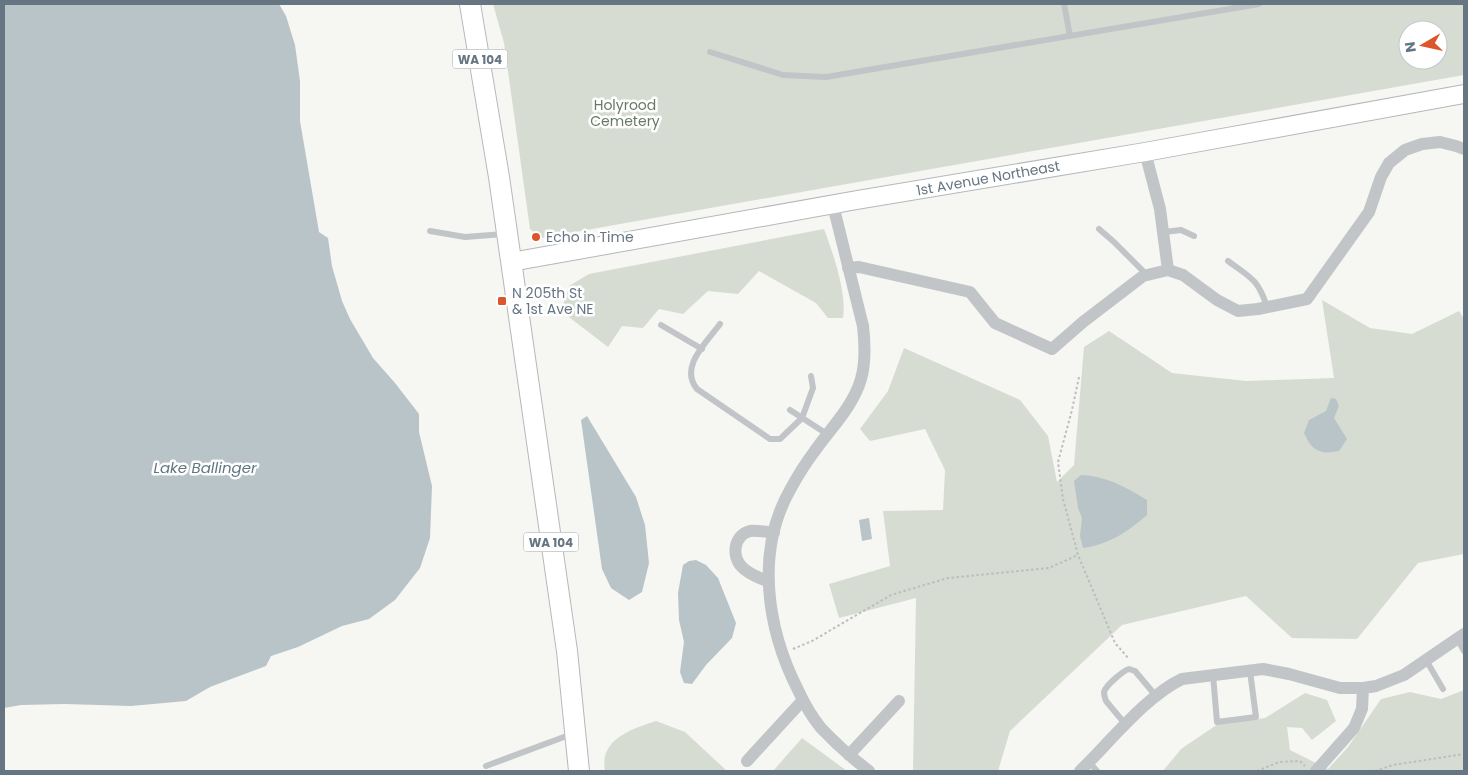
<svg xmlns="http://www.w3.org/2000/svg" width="1468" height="775" font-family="Poppins,sans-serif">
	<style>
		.green { fill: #d7dcd3; fill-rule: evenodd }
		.water { fill: #b9c4c8 }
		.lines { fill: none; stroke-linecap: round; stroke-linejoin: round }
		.secondary-casing { stroke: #b4b8bc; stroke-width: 20 }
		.primary-casing { stroke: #b4b8bc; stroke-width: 22 }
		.path { stroke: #bbbdbf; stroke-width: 2; stroke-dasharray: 2.5 2.5; stroke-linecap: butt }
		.lane { stroke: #c1c5c8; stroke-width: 6 }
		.street { stroke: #c1c5c8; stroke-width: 12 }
		.secondary { stroke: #fff; stroke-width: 18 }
		.primary { stroke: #fff; stroke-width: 20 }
		.poi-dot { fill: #dc552c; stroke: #fff; stroke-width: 2 }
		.labels { text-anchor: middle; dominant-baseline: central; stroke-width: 5; stroke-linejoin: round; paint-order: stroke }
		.shield { fill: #fff; stroke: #949ea8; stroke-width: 1 }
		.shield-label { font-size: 12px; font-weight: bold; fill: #667582 }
		.park-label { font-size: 14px; fill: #687a64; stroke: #fff }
		.street-label { font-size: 14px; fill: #667582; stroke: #fff }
		.poi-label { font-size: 14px; fill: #667582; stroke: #fff; text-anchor: start }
		.water-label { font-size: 15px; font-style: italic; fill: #61777f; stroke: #fff }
	</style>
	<rect width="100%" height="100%" fill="#f6f6f2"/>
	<path class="green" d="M493,4H1464V75L541,238L530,229L504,43ZM1408,30H1438V60H1408Z
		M824,229C833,253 847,293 843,318H828L816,303L759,271L738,294L708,291L683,314L659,309L643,328L622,326L608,347L561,311L569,286L589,274Z
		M1322,300L1370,328L1412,334L1459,311L1464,319V554L1418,563L1357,639L1292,638L1246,596L1122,625L1010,731L998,771H913L916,598L839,618L829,584L890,566L883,511L943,510L945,470L925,429L870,441L860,429L888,391L904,348L1020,400L1048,436L1057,482L1074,465L1084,347L1109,331L1172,373L1246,381L1334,378Z
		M1464,690V771H1163L1181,749L1218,724L1265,718L1305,693L1327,700L1336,721L1312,740L1302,728L1287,727L1290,750L1328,769L1348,747L1381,699L1410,692L1441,699Z
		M656,721L685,732L727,771H605C599,739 632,729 656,721Z
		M802,738L847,771H773Z"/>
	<path class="water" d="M4,4H279L286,16L295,45L300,81V121L319,232L328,238L332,266L342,301L350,319L373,358L395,383L419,414V432L432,486L430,538L420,568L395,600L369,619L342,626L298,647L271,656L266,666L210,687L186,701L131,706L65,704L21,705L4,708Z
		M1331,398L1336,399L1339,406L1334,418L1347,439L1339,451C1320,455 1312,451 1304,433L1309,420L1326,411Z
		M587,416L636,497L645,525L649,563L642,592L629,600L611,588L602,569L581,420Z
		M1081,475C1106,476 1126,487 1147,500V515C1127,532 1110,544 1083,548L1080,536L1082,518L1078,508L1074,481Z
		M869,518L872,539L862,541L859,520Z
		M696,560L706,565L718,578L736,623L732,638L706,665L692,684L684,683L680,672L684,642L679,620L678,593L683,565L689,561Z"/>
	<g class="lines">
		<g class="secondary-casing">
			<path id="secondary" d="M511,262L857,200L1145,152L1464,94"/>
		</g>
		<g class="primary-casing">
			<path id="primary" d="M470,4L499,177L567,651L579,771"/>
		</g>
		<path class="path" d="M1079,377L1072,410L1058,462L1063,499L1078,555L1115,643L1129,659
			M793,649L812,641L891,595L948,578L1049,568L1078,555
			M1257,771L1279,762L1300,761L1305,766
			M1375,771L1393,765L1464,754"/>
		<path class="lane" d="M1064,4L1070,36
			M710,52L783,75L826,77L1259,4
			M1099,229L1114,242L1147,275
			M430,231L465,237L504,234
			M1164,232L1181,230L1194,236
			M1228,261C1251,278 1258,279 1267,307
			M720,324C706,343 679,367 697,389L770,439H780L802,418L813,388L811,376
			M661,325L702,349
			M790,410L827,434
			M1457,638L1464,651
			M1426,660L1443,689
			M1213,675L1217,722L1256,717L1250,671
			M1126,725L1106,701C1105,698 1104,696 1104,692C1106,685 1123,671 1129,669L1135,671L1156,696
			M1089,762L1097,771
			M486,766L572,734"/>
		<path class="street" d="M1145,152L1160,209L1168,270
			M833,205L863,326C865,344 866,362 861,379C853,407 830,429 814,452C805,464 797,477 790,490C755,552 767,629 798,690C804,703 812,717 821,728C836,744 852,758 869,771
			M848,268L859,267L970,292L995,323L1052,349L1083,322L1143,276L1168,270L1183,275L1217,300L1238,311L1258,309L1307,299L1369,212L1381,177L1389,163L1405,150L1422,144L1440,142L1456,146L1464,149
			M769,582C760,578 748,574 742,567C731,556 734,535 750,531C757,530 767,532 774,533
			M849,755L899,701
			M747,761L803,700
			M1080,771C1109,743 1146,696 1182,679L1263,669L1289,674L1340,688H1363L1376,686L1404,675L1464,634
			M1316,771L1354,728L1362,709L1363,688"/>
		<use href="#secondary" class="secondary"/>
		<use href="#primary" class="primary"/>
	</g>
	<g class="poi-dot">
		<circle cx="536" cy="237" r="5"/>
		<rect x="497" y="296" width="10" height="10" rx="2.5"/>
	</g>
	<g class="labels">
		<g class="shield">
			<rect x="452.5" y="49.5" width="55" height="19" rx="4"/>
			<rect x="523.5" y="532.5" width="55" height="19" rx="4"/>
		</g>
		<g class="shield-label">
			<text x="480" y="59">WA 104</text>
			<text x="551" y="542">WA 104</text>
		</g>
		<g class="park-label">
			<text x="625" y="105">Holyrood<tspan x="625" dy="16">Cemetery</tspan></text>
		</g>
		<g class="street-label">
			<text transform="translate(988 178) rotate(-10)">1st Avenue Northeast</text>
		</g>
		<g class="poi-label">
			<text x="546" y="237">Echo in Time</text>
			<text x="512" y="293">N 205th St<tspan x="512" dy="16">&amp; 1st Ave NE</tspan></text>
		</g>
		<g class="water-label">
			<text x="205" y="467">Lake Ballinger</text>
		</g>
	</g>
	<rect width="1468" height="775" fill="none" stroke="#667582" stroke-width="10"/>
	<g transform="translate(1423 45) rotate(261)"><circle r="24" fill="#ffffff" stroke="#c2c8cd"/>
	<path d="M0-4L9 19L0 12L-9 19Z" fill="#dc552c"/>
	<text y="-8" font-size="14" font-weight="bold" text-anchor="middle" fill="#667582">N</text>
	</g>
</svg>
